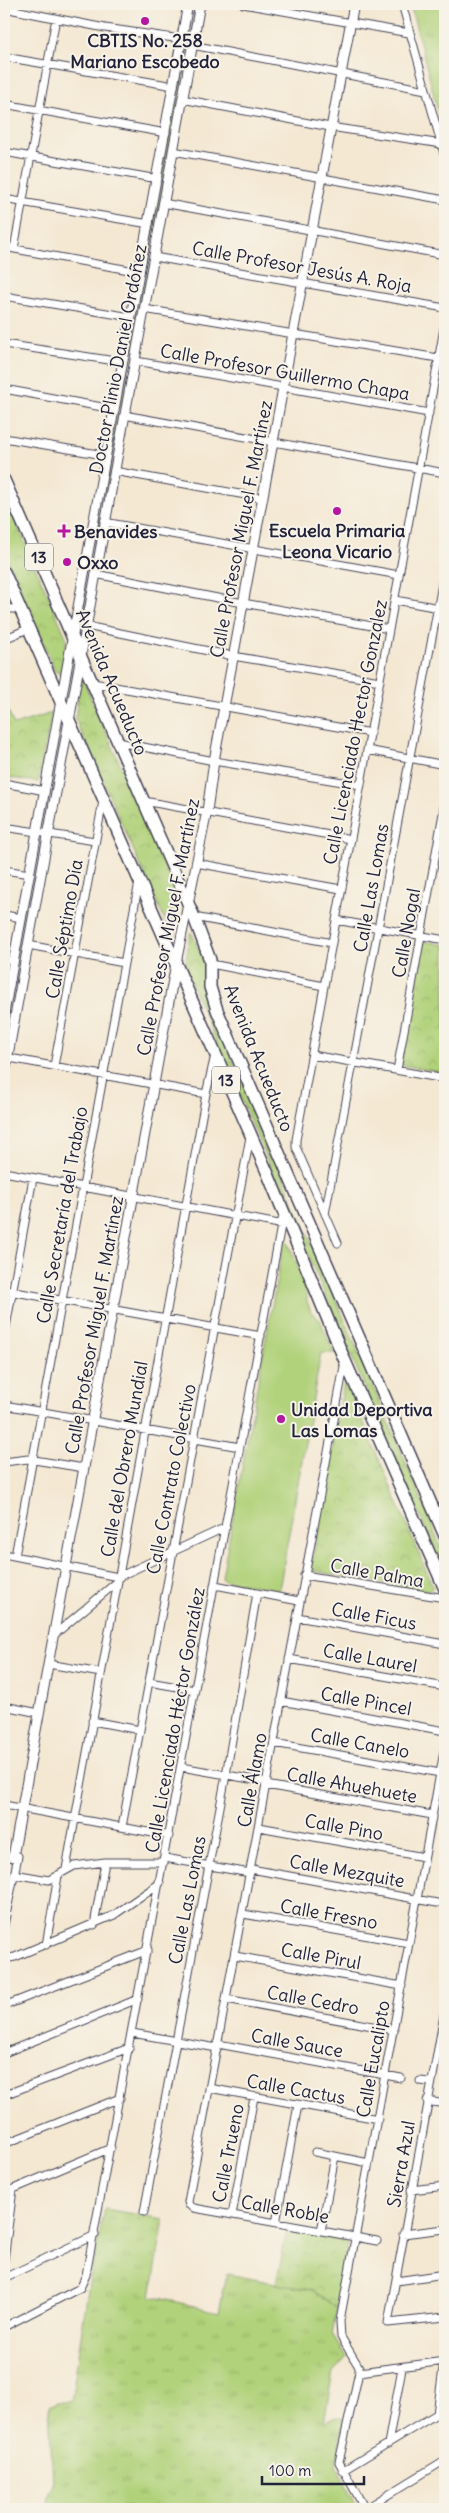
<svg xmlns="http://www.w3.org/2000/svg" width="449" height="2513" font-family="Delius,sans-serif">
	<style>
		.grass { fill: url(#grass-tufts); stroke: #6a7a5a }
		.park { fill: url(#park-crowns); stroke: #6a7a5a }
		.pitch { fill: #b1d27a; stroke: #6a7a5a }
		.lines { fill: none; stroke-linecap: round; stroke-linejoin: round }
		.minor-casing { stroke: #424052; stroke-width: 9 }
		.tertiary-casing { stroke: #424052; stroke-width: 11 }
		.primary-casing { stroke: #424052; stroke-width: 14 }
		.minor { stroke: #fff; stroke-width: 7 }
		.tertiary { stroke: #fff; stroke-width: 9 }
		.primary { stroke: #fff; stroke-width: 11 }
		.poi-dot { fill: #b5179e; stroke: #f7f3e8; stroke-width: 2 }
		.labels { text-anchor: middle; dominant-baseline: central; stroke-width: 4; stroke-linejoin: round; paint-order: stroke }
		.shield { fill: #f7f3e8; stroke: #62616f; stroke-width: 1 }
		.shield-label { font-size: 16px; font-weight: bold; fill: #22223b }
		.poi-label { font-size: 18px; font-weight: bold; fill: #22223b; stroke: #f7f3e8; text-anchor: start }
		.street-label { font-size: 18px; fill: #22223b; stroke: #f7f3e8 }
	</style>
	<defs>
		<pattern id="grass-tufts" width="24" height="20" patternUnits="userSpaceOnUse" patternTransform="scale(1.25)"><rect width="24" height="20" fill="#b1d27a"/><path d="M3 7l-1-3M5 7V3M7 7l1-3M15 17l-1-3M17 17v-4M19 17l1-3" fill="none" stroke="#98b46a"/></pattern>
		<pattern id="park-crowns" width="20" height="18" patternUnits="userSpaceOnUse" patternTransform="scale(1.25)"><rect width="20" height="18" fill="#b1d27a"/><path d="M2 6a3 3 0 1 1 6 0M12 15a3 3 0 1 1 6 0" fill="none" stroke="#98b46a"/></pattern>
	</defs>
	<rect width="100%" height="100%" fill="#f7f3e8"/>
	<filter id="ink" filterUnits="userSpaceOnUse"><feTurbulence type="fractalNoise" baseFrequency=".02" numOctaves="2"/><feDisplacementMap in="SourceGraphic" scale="10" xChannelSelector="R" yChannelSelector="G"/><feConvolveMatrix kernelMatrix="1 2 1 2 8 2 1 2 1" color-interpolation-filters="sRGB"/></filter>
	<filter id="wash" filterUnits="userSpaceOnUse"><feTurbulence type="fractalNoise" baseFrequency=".0096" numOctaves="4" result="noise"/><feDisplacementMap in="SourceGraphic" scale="20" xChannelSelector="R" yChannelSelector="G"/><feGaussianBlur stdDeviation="1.12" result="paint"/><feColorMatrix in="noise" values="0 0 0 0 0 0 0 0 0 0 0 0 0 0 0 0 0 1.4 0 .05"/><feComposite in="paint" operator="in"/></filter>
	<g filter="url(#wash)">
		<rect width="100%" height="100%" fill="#f4e8d3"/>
		<path class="grass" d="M410,4H445V138Z
			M184,46L188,48L122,406L119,408Z
			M117,418L119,421L80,629L78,631Z
			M105,2209L164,2219L151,2296L219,2312L227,2274L312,2290L337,2308L332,2334L347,2357L333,2372L324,2422L337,2416L344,2418L336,2466L359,2509H47L48,2495L53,2483L49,2406L57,2402H71L89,2283Z"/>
		<path class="park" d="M4,495L67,639L60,673L55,671L4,552Z
			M81,675L179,898L175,935L171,934L75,719Z
			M4,701L14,725L52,713L38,782L4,777Z
			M190,933H192L205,964L204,989L208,1002L430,1519L445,1560V1574L185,969Z
			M423,941L445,945V1073L401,1065Z
			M344,1383H347L433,1587L429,1591L314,1571L311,1567Z
			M287,2231L345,2241L348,2244L337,2308L312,2290L276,2284Z"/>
		<path class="pitch" d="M285,1235L306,1286L307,1301L311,1312L320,1320L334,1353H321L279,1590L223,1580L222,1577Z"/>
	</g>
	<g filter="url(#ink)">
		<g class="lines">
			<g class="minor-casing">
				<path id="minor" d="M243,4L409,33
					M402,4L445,157
					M4,8L105,28L174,38L182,42
					M192,45L426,90
					M4,57L174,86
					M182,99L330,127L442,144
					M4,104L166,133
					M173,151L445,200
					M4,152L158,179
					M4,199L149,224
					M163,203L445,255
					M4,247L140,272
					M14,249L56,18
					M154,257L445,308
					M4,296L131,317
					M144,309L438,358
					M4,344L122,362
					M136,361L429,413
					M4,389L113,409
					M124,415L445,473
					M4,438L104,455
					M114,471L262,498
					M104,522L399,575
					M95,574L243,603L389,629
					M395,600L445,609
					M4,608L22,610
					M86,626L233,656L380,681
					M4,639L30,628
					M93,683L371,733
					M118,742L214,761L361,785
					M367,750L445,765
					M4,783L45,791
					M144,801L351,839
					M4,827L95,841
					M196,863L341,889
					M4,870L30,874
					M4,915L22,918
					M194,917L332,943
					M336,920L445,940
					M28,945L124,963
					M4,959L14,961
					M211,964L324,986
					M312,1055L445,1079
					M4,1057L206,1094
					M54,1066L103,801
					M397,1070L445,802
					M4,1172L284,1225
					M325,1214L445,568
					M338,1243L296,1147V1140L445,323
					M4,1290L261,1336
					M4,1338L33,1178
					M345,1361L188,2202L189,2205L194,2208L377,2241
					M4,1405L240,1447
					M4,1462L28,1459L84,1468
					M4,1554L118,1577L226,1527
					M15,1556L139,882
					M304,1575L445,1598
					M215,1585L299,1601
					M297,1617L445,1644
					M54,1635L117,1582
					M289,1659L445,1687
					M48,1664L101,1673
					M149,1682L195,1690
					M281,1701L445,1731
					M4,1706L39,1713
					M92,1721L140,1730
					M274,1743L440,1773
					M181,1767L267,1782
					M266,1785L432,1815
					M4,1805L169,1836
					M122,1827L250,1137
					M259,1827L424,1857
					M4,1858L18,1856L4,1925
					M165,1858L250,1873
					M66,1869L206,1094L215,1055
					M251,1869L437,1903
					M14,1874L49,1880L74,1866L105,1862H164
					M243,1914L409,1943
					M94,1925L105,1862
					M46,1945L58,1876
					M235,1956L402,1986
					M4,1959L15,1957L114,1915L160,1883
					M226,1999L394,2030
					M4,2006L148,1950
					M445,2010L388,2323L445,2317
					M132,2033L217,2048
					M218,2044L401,2078
					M4,2053L138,1999
					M420,2081L430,2082
					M209,2088L378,2119
					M4,2095L129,2048
					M427,2101L445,2104
					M4,2144L120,2098
					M315,2152L369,2163
					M411,2190L445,2186
					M4,2193L111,2148
					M144,2212L226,1775L257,1593
					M232,2215L254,2097
					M276,2223L298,2105
					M321,2231L335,2156
					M403,2234L445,2229
					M4,2260L13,2189
					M4,2278L95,2235
					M396,2281L445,2274
					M4,2327L80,2288L86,2275L283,1215
					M359,2372L445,2361
					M437,2414L444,2361
					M388,2444L402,2368
					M342,2471L445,2409
					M365,2509L339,2462L359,2372V2367L341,2337L340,2321L445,1746
					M365,2509L445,2460"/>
			</g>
			<g class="tertiary-casing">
				<path id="tertiary" d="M4,1013L188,4
					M4,1077L200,4
					M13,1857L176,963L207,811L214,761L354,4"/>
			</g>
			<g class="primary-casing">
				<path id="primary" d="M4,480L194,917L210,960V987L217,1010L445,1536
					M4,572L268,1174L345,1361L445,1589"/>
			</g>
			<use href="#minor" class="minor"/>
			<use href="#tertiary" class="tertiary"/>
			<use href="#primary" class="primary"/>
		</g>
	</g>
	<g class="poi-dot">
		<circle cx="145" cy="21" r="5"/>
		<circle cx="337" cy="511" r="5"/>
		<path d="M61.5 523.5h5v5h5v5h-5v5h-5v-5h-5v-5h5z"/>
		<circle cx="67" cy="562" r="5"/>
		<circle cx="281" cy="1419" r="5"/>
	</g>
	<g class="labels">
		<g class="shield">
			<rect x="25" y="543.5" width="28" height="27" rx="4"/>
			<rect x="212" y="1066.5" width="28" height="27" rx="4"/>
		</g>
		<g class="shield-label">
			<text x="39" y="557">13</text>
			<text x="226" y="1080">13</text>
		</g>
		<g class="poi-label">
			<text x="145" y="40" text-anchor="middle">CBTIS No. 258<tspan x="145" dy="21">Mariano Escobedo</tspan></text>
			<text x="337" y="530" text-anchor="middle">Escuela Primaria<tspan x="337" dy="21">Leona Vicario</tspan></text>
			<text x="74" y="531">Benavides</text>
			<text x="77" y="562">Oxxo</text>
			<text x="291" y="1409">Unidad Deportiva<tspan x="291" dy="21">Las Lomas</tspan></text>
		</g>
		<g class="street-label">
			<text transform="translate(302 267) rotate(10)">Calle Profesor Jesús A. Roja</text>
			<text transform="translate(118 359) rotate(-79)">Doctor Plinio Daniel Ordóñez</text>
			<text transform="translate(285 372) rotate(10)">Calle Profesor Guillermo Chapa</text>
			<text transform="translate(241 529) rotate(-79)">Calle Profesor Miguel F. Martínez</text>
			<text transform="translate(112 682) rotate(67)">Avenida Acueducto</text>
			<text transform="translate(355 732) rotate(-79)">Calle Licenciado Hector Gonzalez</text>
			<text transform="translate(371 888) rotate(-80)">Calle Las Lomas</text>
			<text transform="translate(168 927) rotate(-79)">Calle Profesor Miguel F. Martínez</text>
			<text transform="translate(64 929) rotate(-80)">Calle Séptimo Día</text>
			<text transform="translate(406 933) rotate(-80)">Calle Nogal</text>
			<text transform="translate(259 1058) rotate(68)">Avenida Acueducto</text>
			<text transform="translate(62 1215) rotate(-80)">Calle Secretaría del Trabajo</text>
			<text transform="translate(94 1325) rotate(-80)">Calle Profesor Miguel F. Martínez</text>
			<text transform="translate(124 1459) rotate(-80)">Calle del Obrero Mundial</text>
			<text transform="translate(171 1479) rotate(-79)">Calle Contrato Colectivo</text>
			<text transform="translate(377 1573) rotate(10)">Calle Palma</text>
			<text transform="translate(374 1616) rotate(10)">Calle Ficus</text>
			<text transform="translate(370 1658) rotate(10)">Calle Laurel</text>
			<text transform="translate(366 1701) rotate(10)">Calle Pincel</text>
			<text transform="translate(175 1720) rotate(-80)">Calle Licenciado Héctor González</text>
			<text transform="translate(360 1743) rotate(10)">Calle Canelo</text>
			<text transform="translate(252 1780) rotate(-80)">Calle Álamo</text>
			<text transform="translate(352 1785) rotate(10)">Calle Ahuehuete</text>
			<text transform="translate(344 1827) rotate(10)">Calle Pino</text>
			<text transform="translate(347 1871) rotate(10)">Calle Mezquite</text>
			<text transform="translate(187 1900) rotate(-79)">Calle Las Lomas</text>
			<text transform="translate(329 1914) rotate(10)">Calle Fresno</text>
			<text transform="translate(321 1956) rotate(10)">Calle Pirul</text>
			<text transform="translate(313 2000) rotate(10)">Calle Cedro</text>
			<text transform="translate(297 2043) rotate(10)">Calle Sauce</text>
			<text transform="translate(373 2059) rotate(-80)">Calle Eucalipto</text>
			<text transform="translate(296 2089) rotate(10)">Calle Cactus</text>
			<text transform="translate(228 2153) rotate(-79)">Calle Trueno</text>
			<text transform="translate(401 2164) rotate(-80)">Sierra Azul</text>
			<text transform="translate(285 2209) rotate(10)">Calle Roble</text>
		</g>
	</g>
	<rect width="449" height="2513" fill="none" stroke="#f7f3e8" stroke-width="20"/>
	<path d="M262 2476v8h102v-8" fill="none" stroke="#22223b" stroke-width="2.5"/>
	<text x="269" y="2476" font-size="15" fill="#22223b" stroke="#f7f3e8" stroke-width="4" paint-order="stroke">100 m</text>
</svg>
